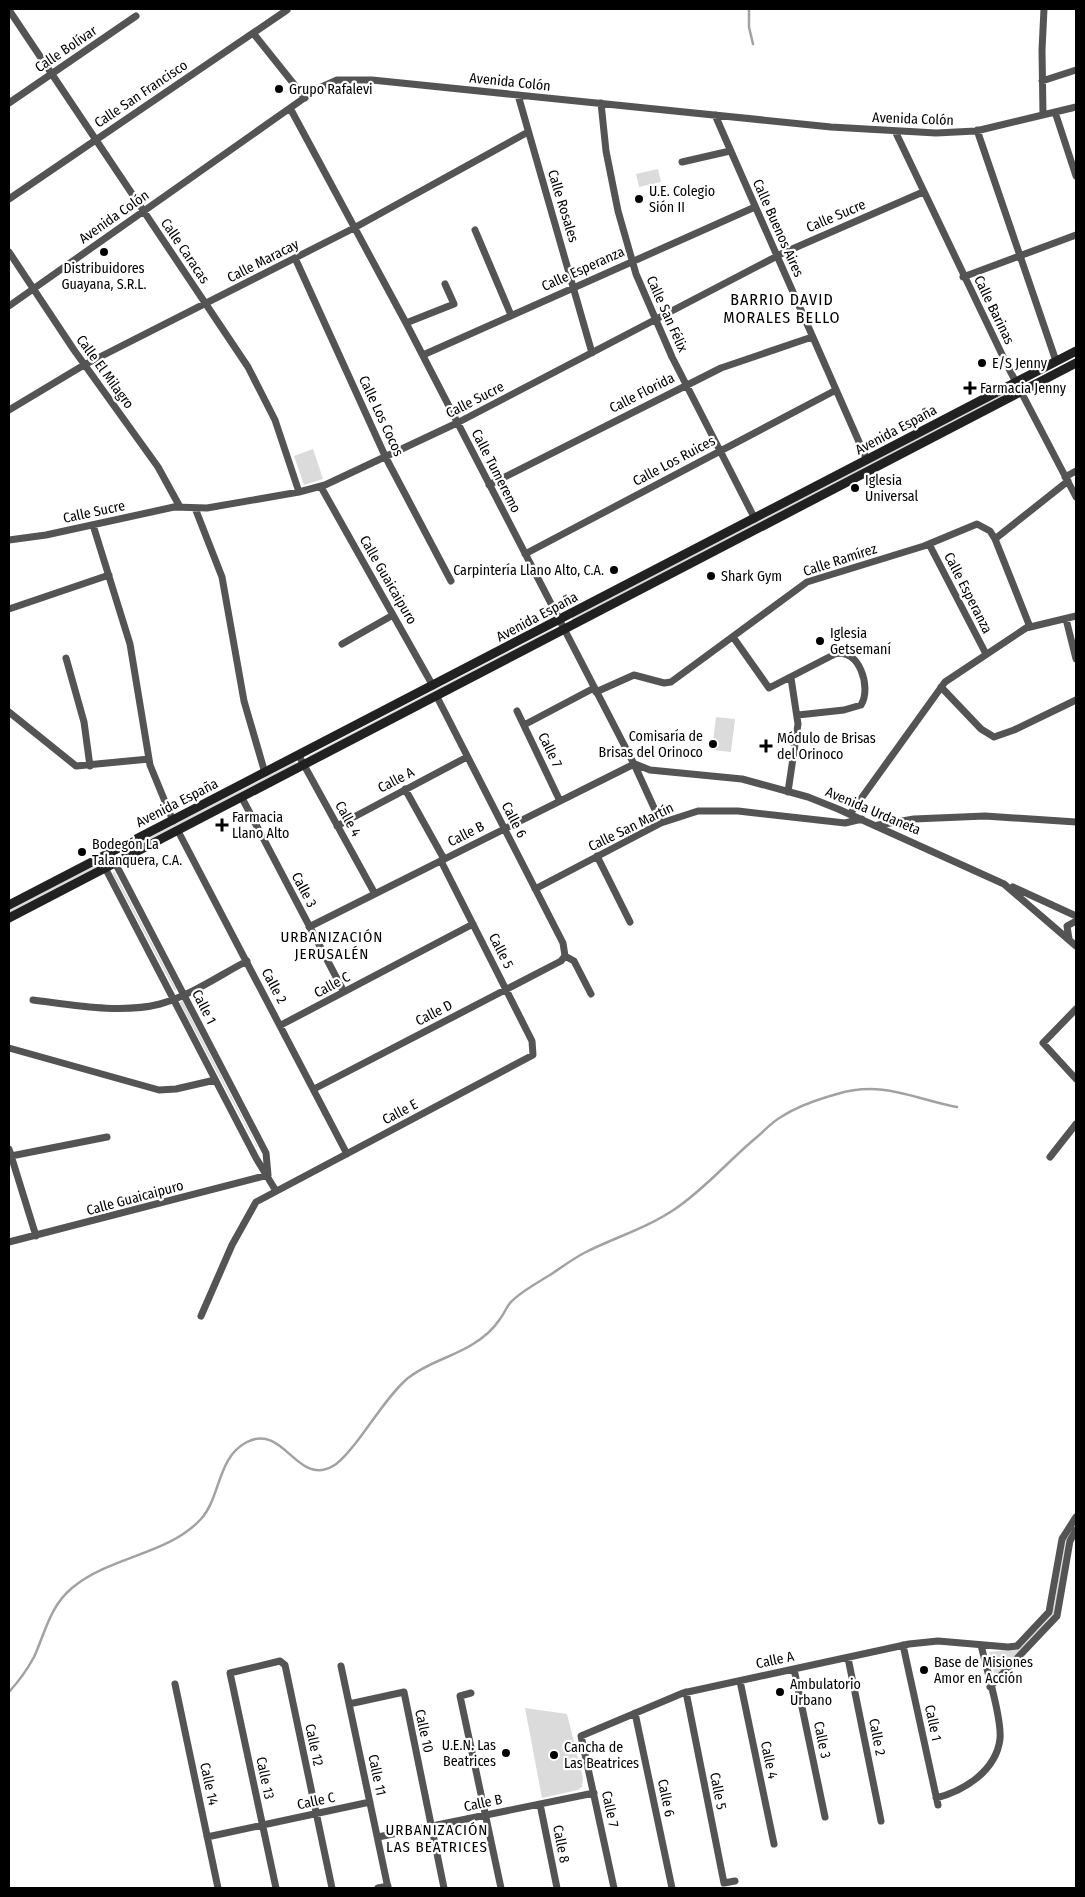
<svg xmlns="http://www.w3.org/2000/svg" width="1085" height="1897" font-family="'Fira Sans Condensed',sans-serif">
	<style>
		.green { fill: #dbdbdb }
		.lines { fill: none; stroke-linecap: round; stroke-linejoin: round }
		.stream { stroke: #a2a2a2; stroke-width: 2.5 }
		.minor { stroke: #545454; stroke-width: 7 }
		.secondary { stroke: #212121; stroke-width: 9 }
		.poi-dot { fill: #000; stroke: #fff; stroke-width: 2 }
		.labels { text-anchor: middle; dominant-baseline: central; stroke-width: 4.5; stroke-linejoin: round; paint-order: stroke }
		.street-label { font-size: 14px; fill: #000; stroke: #fff }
		.poi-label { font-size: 14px; fill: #000; stroke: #fff; text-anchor: start }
		.neighbourhood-label { font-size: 15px; letter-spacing: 1px; fill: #000; stroke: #fff }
		.quarter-label { font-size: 16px; letter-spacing: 1px; fill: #000; stroke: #fff }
	</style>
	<rect width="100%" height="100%" fill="#fff"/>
	<path class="green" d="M658,169L661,182L639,187L636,174Z
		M1012,388L1016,390L572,621V617Z
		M313,449L323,479L304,485L294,456Z
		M552,629L554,630L309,757L310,755Z
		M716,717L735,719L731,752L712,750Z
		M295,762L297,764L127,851V849Z
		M97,864L100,867L9,914V909Z
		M114,871L176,989L175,991L113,874Z
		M182,1000L257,1146V1148L180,1003Z
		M1076,1521L1072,1532L1054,1615L995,1677L989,1652L1019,1649L1050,1617L1054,1606L1065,1540Z
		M525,1708L567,1714L583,1778L582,1787L578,1790L542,1798Z"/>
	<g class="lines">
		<path class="stream" d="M749,9V27L753,44
			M9,1692C19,1681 27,1670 34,1657C45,1633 50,1606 72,1588C110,1556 168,1555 201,1519C221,1497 217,1457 247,1442C284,1423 297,1487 333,1466C342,1461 348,1452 355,1444C371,1424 389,1394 408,1378C428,1362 453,1357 473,1344C483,1338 494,1328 500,1319C504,1314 506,1308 510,1303C520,1292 537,1283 550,1275C562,1267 574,1258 586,1252C616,1237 647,1228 675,1209C705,1189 729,1160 757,1137C765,1130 772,1122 781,1117C798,1106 819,1099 837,1094C883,1080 914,1099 957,1107"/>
		<path class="minor" d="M9,10L248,367L275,420L299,492
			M253,33L305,98
			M1042,81L1076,70
			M518,95L592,353
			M9,103L136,16
			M601,103L606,151L618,211L636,274L672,357L755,519
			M290,108L406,323L634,764L661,823
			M1055,112L1076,176
			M715,115L867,460
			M1043,115L1042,50L1044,9
			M977,130L1056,361
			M895,131L1008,367L1076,497
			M682,162L730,151
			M9,199L287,10
			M475,230L511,315
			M9,252L74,350L158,467L180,507
			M295,258L386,458L451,581
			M963,277L1076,235
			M9,306L317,89L337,80H372L831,127L936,133L976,131L1076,107
			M406,323L454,304L445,284
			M423,355L755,207
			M9,410L84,365L354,228L528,132
			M1065,477L1076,471
			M489,485L721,368L812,337
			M321,487L433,686
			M195,508L222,577L244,701L265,773
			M93,525L130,644L150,765L173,821
			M995,539L1068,481
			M9,540L46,535L174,507L207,508L299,492L325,485L457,423L783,253L923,192
			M929,544L986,654
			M525,554L836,390
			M9,609L109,575
			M1066,619L1076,659
			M733,637L769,688L835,654C859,647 872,688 861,705L844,710L798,715
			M342,644L393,615
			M66,658L84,722L90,766
			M941,687L981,729L994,737L1014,730L1076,700
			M596,692L634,675L664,683L671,682L807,582L924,546L977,524L990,531L995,539L1030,627
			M437,697L563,943L565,956
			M517,711L560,801
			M9,712L76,766L149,759
			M524,725L594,688
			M299,756L375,894
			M635,764L650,770L742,779L808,797L838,809L1004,884L1076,946
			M405,789L444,859
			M788,792L798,724L791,678
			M242,798L344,992
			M850,814L945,682L1026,628L1076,616
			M878,825L914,819L985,816L1076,822
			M337,826L467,757
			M178,831L347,1154
			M110,853L266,1153L268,1175
			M597,856L630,922
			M100,858L256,1158L276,1191
			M1013,887L1076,916
			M535,889L661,823L698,811H738L845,823L862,819
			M309,927L634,764
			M1069,939L1067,926L1076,921
			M565,956L574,961L591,994
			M33,1000C73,1005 121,1014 160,1004C190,996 220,975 247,961
			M1076,1009L1043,1043L1076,1079
			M281,1025L473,924
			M9,1048L159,1090L176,1089L215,1080
			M314,1089L561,961L565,956
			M9,1149L36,1236
			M11,1156L107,1137
			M1050,1157L1076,1124
			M9,1242L268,1175
			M201,1316L232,1245L256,1202L533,1055L532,1041L441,861
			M903,1645L938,1805
			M848,1658L881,1821
			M341,1666L388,1888
			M794,1669L825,1817
			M740,1681L774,1844
			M175,1684L218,1888
			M990,1687L1057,1616L1070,1541L1076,1530
			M686,1692L724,1883L735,1881
			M471,1693L460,1696L501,1888
			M349,1704L404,1692L444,1888
			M635,1713L672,1888
			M936,1798C964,1791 996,1771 1000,1739C1002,1719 986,1667 981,1645
			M540,1804L557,1888
			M207,1837L370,1802
			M378,1837L594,1793
			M276,1888L230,1673L280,1661L285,1665L332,1888
			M378,1888L388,1886
			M614,1888L581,1736L683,1693L909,1644L938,1641L1008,1647L1017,1646L1049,1612L1062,1539L1076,1517"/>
		<path class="secondary" d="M9,905L1076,351
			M9,918L1076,363"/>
	</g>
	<g class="poi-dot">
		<circle cx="279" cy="89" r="5"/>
		<circle cx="639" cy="199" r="5"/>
		<circle cx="104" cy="252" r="5"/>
		<circle cx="982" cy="363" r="5"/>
		<path d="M967.5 380.5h5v5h5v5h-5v5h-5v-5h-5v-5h5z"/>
		<circle cx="855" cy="488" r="5"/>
		<circle cx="614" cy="570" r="5"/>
		<circle cx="711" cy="576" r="5"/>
		<circle cx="820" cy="641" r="5"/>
		<circle cx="713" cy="744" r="5"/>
		<path d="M763.5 738.5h5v5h5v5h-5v5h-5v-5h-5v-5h5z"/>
		<path d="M219.5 817.5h5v5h5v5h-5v5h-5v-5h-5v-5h5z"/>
		<circle cx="82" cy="852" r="5"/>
		<circle cx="924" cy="1670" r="5"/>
		<circle cx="780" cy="1692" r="5"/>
		<circle cx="506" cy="1753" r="5"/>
		<circle cx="554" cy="1755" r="5"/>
	</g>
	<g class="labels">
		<g class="street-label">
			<text transform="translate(66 49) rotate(-34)">Calle Bolívar</text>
			<text transform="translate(510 82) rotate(6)">Avenida Colón</text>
			<text transform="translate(141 94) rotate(-34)">Calle San Francisco</text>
			<text transform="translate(913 119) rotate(2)">Avenida Colón</text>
			<text transform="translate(563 206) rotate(73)">Calle Rosales</text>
			<text transform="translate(836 216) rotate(-23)">Calle Sucre</text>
			<text transform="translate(114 217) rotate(-35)">Avenida Colón</text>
			<text transform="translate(778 228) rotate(66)">Calle Buenos Aires</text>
			<text transform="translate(185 251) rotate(56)">Calle Caracas</text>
			<text transform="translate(263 261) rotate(-27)">Calle Maracay</text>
			<text transform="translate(583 269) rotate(-24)">Calle Esperanza</text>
			<text transform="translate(994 310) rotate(64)">Calle Barinas</text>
			<text transform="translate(667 314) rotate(66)">Calle San Félix</text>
			<text transform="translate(105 372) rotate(54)">Calle El Milagro</text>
			<text transform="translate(642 393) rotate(-27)">Calle Florida</text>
			<text transform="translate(475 400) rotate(-27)">Calle Sucre</text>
			<text transform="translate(381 416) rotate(65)">Calle Los Cocos</text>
			<text transform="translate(896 430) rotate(-28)">Avenida España</text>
			<text transform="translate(674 461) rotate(-28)">Calle Los Ruices</text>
			<text transform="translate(496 471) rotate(63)">Calle Tumeremo</text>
			<text transform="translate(94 512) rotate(-12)">Calle Sucre</text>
			<text transform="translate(840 560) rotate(-18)">Calle Ramírez</text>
			<text transform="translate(388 580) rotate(60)">Calle Guaicaipuro</text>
			<text transform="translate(968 593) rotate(63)">Calle Esperanza</text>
			<text transform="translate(537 617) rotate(-28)">Avenida España</text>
			<text transform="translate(550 750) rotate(64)">Calle 7</text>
			<text transform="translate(396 780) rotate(-28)">Calle A</text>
			<text transform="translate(177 803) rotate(-27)">Avenida España</text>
			<text transform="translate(873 811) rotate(23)">Avenida Urdaneta</text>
			<text transform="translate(348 819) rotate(61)">Calle 4</text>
			<text transform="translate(514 820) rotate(63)">Calle 6</text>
			<text transform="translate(631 827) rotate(-26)">Calle San Martín</text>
			<text transform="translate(466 834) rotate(-27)">Calle B</text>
			<text transform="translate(304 890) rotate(62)">Calle 3</text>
			<text transform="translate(501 951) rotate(63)">Calle 5</text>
			<text transform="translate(332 985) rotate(-28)">Calle C</text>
			<text transform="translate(274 986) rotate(62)">Calle 2</text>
			<text transform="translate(204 1007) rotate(63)">Calle 1</text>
			<text transform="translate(434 1013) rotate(-27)">Calle D</text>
			<text transform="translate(400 1112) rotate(-28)">Calle E</text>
			<text transform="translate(135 1198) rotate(-15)">Calle Guaicaipuro</text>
			<text transform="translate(775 1660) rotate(-12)">Calle A</text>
			<text transform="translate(933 1723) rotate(78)">Calle 1</text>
			<text transform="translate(424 1731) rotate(78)">Calle 10</text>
			<text transform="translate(877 1737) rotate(79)">Calle 2</text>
			<text transform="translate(822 1740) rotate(78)">Calle 3</text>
			<text transform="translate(314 1745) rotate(78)">Calle 12</text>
			<text transform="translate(769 1760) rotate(78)">Calle 4</text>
			<text transform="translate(377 1775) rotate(78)">Calle 11</text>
			<text transform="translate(265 1778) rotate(78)">Calle 13</text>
			<text transform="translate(209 1784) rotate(78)">Calle 14</text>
			<text transform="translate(718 1791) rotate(79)">Calle 5</text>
			<text transform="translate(666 1798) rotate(78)">Calle 6</text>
			<text transform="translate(316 1801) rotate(-12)">Calle C</text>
			<text transform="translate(483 1803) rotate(-12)">Calle B</text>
			<text transform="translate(610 1809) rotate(78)">Calle 7</text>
			<text transform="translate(561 1844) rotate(79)">Calle 8</text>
		</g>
		<g class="poi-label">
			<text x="289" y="89">Grupo Rafalevi</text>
			<text x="649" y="191">U.E. Colegio<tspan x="649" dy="16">Sión II</tspan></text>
			<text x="104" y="268" text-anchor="middle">Distribuidores<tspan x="104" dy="16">Guayana, S.R.L.</tspan></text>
			<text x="992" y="363">E/S Jenny</text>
			<text x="980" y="388">Farmacia Jenny</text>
			<text x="865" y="480">Iglesia<tspan x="865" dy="16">Universal</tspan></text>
			<text x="604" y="570" text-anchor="end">Carpintería Llano Alto, C.A.</text>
			<text x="721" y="576">Shark Gym</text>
			<text x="830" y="633">Iglesia<tspan x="830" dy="16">Getsemaní</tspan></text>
			<text x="703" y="736" text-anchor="end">Comisaría de<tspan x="703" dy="16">Brisas del Orinoco</tspan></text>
			<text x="777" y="738">Módulo de Brisas<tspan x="777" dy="16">del Orinoco</tspan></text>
			<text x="232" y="817">Farmacia<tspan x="232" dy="16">Llano Alto</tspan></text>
			<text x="92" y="844">Bodegón La<tspan x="92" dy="16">Talanquera, C.A.</tspan></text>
			<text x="934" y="1662">Base de Misiones<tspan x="934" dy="16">Amor en Acción</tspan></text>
			<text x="790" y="1684">Ambulatorio<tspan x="790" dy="16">Urbano</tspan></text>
			<text x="496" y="1745" text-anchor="end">U.E.N. Las<tspan x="496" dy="16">Beatrices</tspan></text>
			<text x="564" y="1747">Cancha de<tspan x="564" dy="16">Las Beatrices</tspan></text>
		</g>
		<g class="neighbourhood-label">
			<text x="332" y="937">URBANIZACIÓN<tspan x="332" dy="17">JERUSALÉN</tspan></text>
			<text x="437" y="1830">URBANIZACIÓN<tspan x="437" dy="17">LAS BEATRICES</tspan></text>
		</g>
		<g class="quarter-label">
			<text x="782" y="299">BARRIO DAVID<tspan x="782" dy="18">MORALES BELLO</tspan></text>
		</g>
	</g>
	<rect width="1085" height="1897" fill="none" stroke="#000000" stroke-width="20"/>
</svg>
